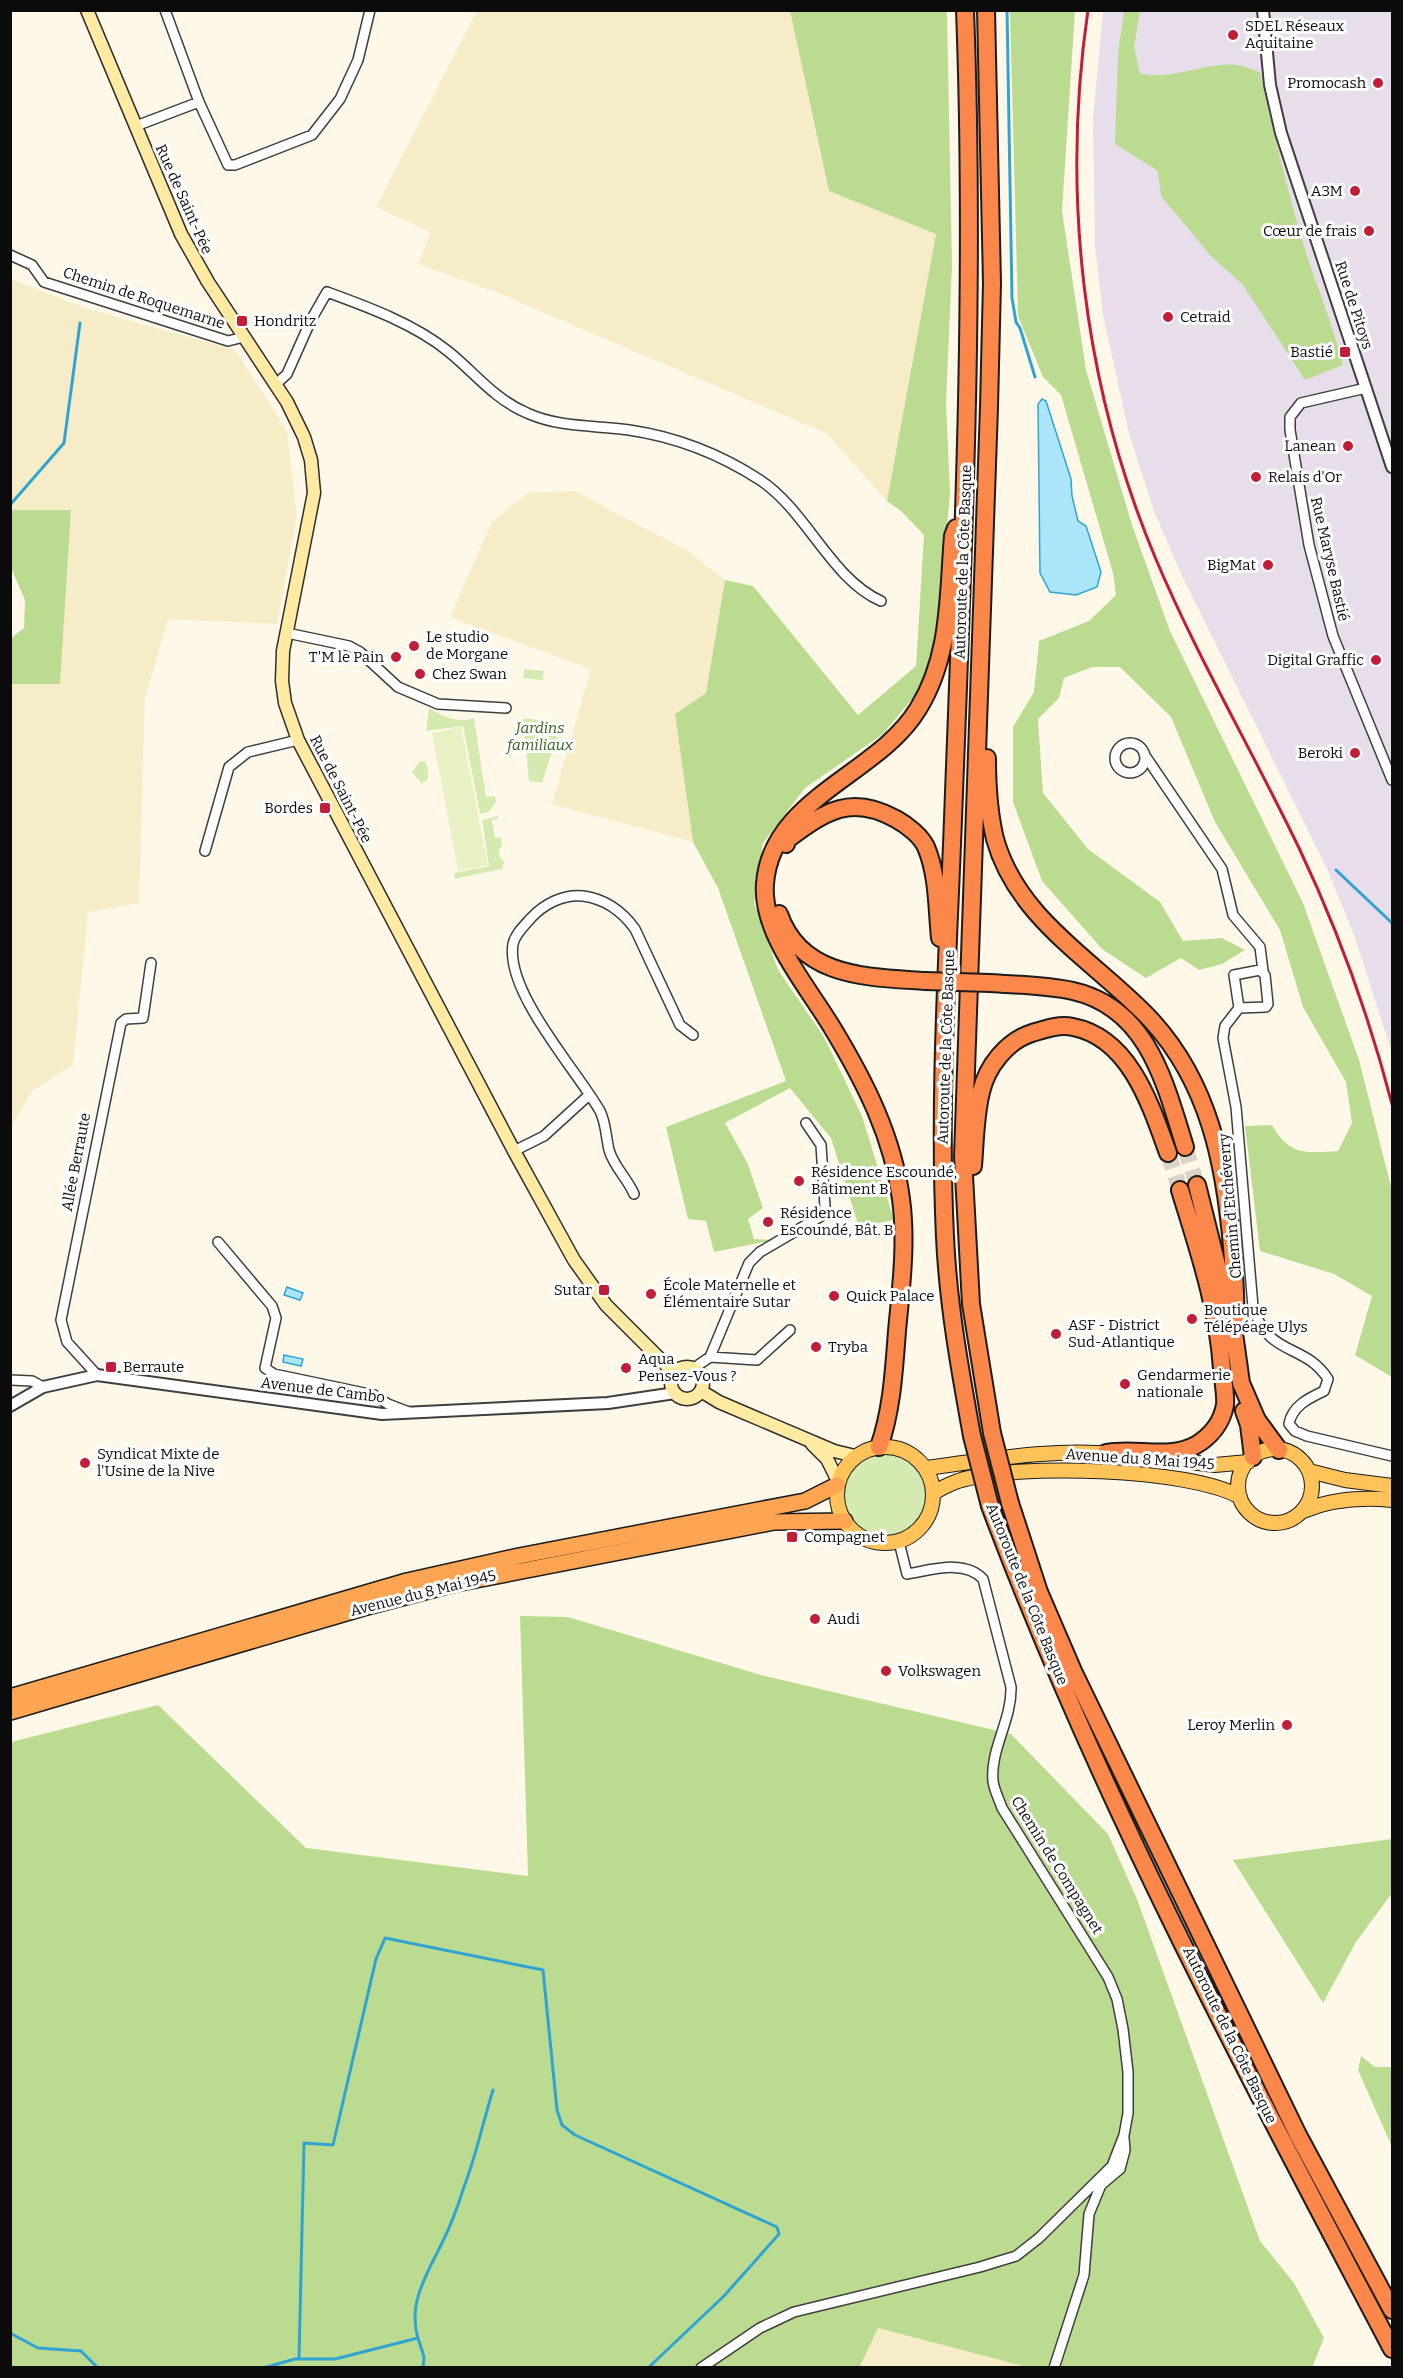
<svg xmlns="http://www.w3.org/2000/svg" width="1403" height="2378" font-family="Bitter,serif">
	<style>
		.industrial { fill: #e8deeb }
		.farmland { fill: #f6ecc8 }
		.green { fill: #d5eab1 }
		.forest { fill: #bbdc90 }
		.pitch { fill: #e7f1c4 }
		.water { fill: #abe5f9; stroke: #2fa4d3; stroke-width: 1.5 }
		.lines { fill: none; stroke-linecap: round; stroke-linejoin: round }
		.stream { stroke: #2fa4d3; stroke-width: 3 }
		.motorway-tunnel { stroke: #dad4c8; stroke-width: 16; stroke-dasharray: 16 8; stroke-linecap: butt }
		.minor-casing { stroke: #3e3e3e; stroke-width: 12 }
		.tertiary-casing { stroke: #3e3e3e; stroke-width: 14 }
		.secondary-casing { stroke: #2d2d2d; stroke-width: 15 }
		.primary-casing { stroke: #1c1c1c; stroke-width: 16 }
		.trunk-casing { stroke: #1c1c1c; stroke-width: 18 }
		.motorway-casing { stroke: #1c1c1c; stroke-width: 20 }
		.minor { stroke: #fff; stroke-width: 9 }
		.tertiary { stroke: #fff; stroke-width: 10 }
		.secondary { stroke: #ffeaa4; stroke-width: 12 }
		.primary { stroke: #ffc359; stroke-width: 14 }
		.trunk { stroke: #fda552; stroke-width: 15 }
		.motorway { stroke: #fb874b; stroke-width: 16 }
		.rail { stroke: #c01e38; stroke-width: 3 }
		.motorway-bridge-casing { stroke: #1c1c1c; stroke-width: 20; stroke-linecap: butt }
		.motorway-bridge { stroke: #fb874b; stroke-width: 16 }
		.poi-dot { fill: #c01e38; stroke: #fff; stroke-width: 2 }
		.labels { text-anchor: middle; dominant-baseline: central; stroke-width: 6; stroke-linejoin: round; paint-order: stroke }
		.poi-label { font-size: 15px; fill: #0b0b0b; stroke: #fff; text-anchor: start }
		.street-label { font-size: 15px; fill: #0b0b0b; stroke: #fff }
		.park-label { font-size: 15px; font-style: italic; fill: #326419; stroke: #fff }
	</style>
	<rect width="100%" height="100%" fill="#fff8e9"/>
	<path class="industrial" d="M1103,11H1392V1053L1354,935L1327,869L1182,576L1154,511L1129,434L1103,315L1095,247L1093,117Z"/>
	<path class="farmland" d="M477,11H790L829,191L936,234L887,501L826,433L496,292L418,264L431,232L376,207Z
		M11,279L85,308L235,350L287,431L297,515L277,624L168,619L145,698L139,903L88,912L73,1065L33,1090L11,1127V684H60L71,511L11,510Z
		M575,491L686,550L725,580L706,693L675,714L693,842L552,804L591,669L450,617L492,522L528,493Z
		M877,2328L1027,2367L859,2368Z"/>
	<path class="green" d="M524,669L544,671L543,680L523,678Z
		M429,708C442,716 459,724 474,718L486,797L495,796L496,802L489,812L480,814L463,726L426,731Z
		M523,718L561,723L542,783L529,781Z
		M420,761H425L428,768V779L422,784L412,772Z
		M498,816V819L492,820L495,838L501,837L502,846L499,850L500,858L504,861L502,869L455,879L454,873L489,866L482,820Z
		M842 1496a42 42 0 1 1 84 0a42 42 0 1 1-84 0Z"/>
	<path class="forest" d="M790,11H947L952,266L946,403L950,493L937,641L926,682L883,734L805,788L763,843L754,903L778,970L824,1037L862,1116L894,1220L859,1227L831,1138L790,1088L725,1123L747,1162L763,1208L748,1219L754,1239L774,1240L714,1252L706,1221L688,1219L666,1127L786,1081L718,888L693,842L675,714L706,693L725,580L753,586L858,715L916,666L924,535L901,511L887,501L936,234L829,191Z
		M1010,11H1075L1062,211L1086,370L1132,525L1170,631L1303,903L1359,1060L1392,1191V1377L1355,1355L1372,1296L1334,1274L1260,1251L1245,1126L1272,1125C1290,1156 1305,1153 1338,1151L1352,1123L1346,1082L1303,1007L1280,930L1215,822L1171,717L1120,667H1092L1064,678L1059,698L1038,719L1043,793L1088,849L1160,902L1183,941L1222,938L1245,950L1222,964L1199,970L1181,958L1146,978L1102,949L1042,881L1013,802V727L1034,692L1039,641L1089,621L1116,595L1113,573L1061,395L1043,377L1018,316Z
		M1124,11H1140L1134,47L1140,73C1172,82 1204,61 1237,65C1245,66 1253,70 1260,72C1273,131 1287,189 1304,246C1316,286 1333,324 1343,365L1305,380L1243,285L1211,256L1161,196L1158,171L1115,144L1118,53Z
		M11,510H71L60,684H11V638L24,628L25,600L11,568Z
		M520,1616L568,1617L761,1675L1011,1734L1108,1834L1137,1899L1260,2241L1294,2283L1324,2338L1312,2368L1027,2367L878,2328L859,2368H11V1742L158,1705L306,1848L528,1876Z
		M1392,1839V1893L1356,1942L1323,2003L1233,1860Z
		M1361,2056L1375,2067H1392V2147L1358,2070Z"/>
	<path class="pitch" d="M461,727L488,865L458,871L432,733Z"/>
	<path class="water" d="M1042,399L1046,401L1071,479L1072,496L1078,521L1086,526L1101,572L1097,587L1076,595L1050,592L1040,573L1038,404Z
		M287,1287L303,1293L300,1300L284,1295Z
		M284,1355L303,1359L301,1366L283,1362Z"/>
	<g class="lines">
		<path class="stream" d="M1007,10L1012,298L1016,322L1020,328L1035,377
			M10,505L64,443L80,323
			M1336,870L1392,923
			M10,2333L38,2348L81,2351L98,2368
			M418,2338C407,2304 428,2272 442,2243C451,2225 458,2206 464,2187C476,2156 483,2122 493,2090
			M299,2359L304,2143L333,2145L376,1959L385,1938L543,1970L557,2110L562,2125L575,2135L777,2227L779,2234L724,2296L648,2368
			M263,2368L295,2359H335L418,2338L424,2357L423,2368"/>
		<path class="motorway-tunnel" d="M1185,1147L1197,1185
			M1168,1153L1180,1190"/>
		<g class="minor-casing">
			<path id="minor" d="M165,10L199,102L228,165H235L312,135L340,99L358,60L370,10
				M136,126L199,102
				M10,255L32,265L44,282L228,341L244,337
				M276,384L287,374L311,320L327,292C368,307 415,324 449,352C475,373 494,399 527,413C560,428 595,425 629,430C677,437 720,454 760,480C807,511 831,579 881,601
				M1366,388L1301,403L1290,417V430L1309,545L1333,636L1392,780
				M287,633L349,646L360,652L398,687L438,704L506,708
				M1115 758a15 15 0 1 1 30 0a15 15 0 1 1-30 0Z
				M1144,754L1222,869L1233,915L1260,947L1263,971
				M205,851L229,767L248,752L298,740
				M1260,970L1265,975L1268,1004L1266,1007L1239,1008L1234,975Z
				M1239,1008L1225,1026L1223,1038L1236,1107L1253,1307C1269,1358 1304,1342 1328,1379L1324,1391C1309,1398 1292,1406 1289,1424L1295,1431L1307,1436L1392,1456
				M514,1151L544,1136L589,1095
				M634,1194C627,1178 614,1167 609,1150C606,1137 606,1123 600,1111C576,1069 505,992 513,944C515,934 524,926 531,918C544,904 563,894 583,896C606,899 622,911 635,929L680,1025L693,1035
				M218,1242L272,1306L276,1318L265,1368L274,1374L374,1395L388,1404L409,1412
				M710,1357L749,1263L760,1252L823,1215L825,1207L821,1145L806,1123
				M694,1368L710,1357L757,1360L790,1330
				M97,1375L67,1342L61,1320L121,1023L126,1019L143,1018L151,963
				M10,1380L32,1381L43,1387
				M701,2368L760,2328L794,2312L980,2267L1016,2256L1039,2238L1112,2166L1124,2135L1128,2113V2072L1123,2029L1117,1999L1108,1977L1002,1808C999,1799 994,1790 993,1781C990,1749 1012,1720 1011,1687L983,1579C965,1559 931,1570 907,1574L899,1542
				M1054,2368L1084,2275L1089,2214L1101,2185L1120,2169L1125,2150L1124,2138"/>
		</g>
		<g class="tertiary-casing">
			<path id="tertiary" d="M1263,10L1270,85L1281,133L1392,467
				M10,1406L43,1387L97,1375L382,1414L608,1403L675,1393"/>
		</g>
		<g class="secondary-casing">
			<path id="secondary" d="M87,10L181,234L208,282L287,402L304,437L311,460L314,493L283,651L282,681L285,703L298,740L514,1151L574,1260L606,1305L674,1373
				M671 1383a16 16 0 1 1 32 0a16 16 0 1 1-32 0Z
				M701,1391L719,1402L834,1451L855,1456
				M812,1444L827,1459L838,1481"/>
		</g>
		<g class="primary-casing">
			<path id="primary" d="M837 1495a48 48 0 1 1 96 0a48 48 0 1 1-96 0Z
				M1238 1486a37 37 0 1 1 74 0a37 37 0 1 1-74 0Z
				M1155,1458L1215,1465L1248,1462
				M926,1468C988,1460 1051,1448 1115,1454
				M1309,1471L1345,1480L1392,1486
				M934,1493C941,1488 950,1484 958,1481C1014,1463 1190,1468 1240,1497
				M1303,1511C1332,1499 1362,1497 1392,1500"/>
		</g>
		<g class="trunk-casing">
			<path id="trunk" d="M10,1697L407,1581L519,1556L805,1501L837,1485
				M10,1712L363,1608L455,1584L774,1522L845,1521"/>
		</g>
		<g class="motorway-casing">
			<path id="motorway" d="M965,10C975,271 964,532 954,792C949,940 938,1089 945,1237C948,1304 960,1370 972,1436
				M986,10L992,283L989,407L963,1157L971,1304L992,1433
				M987,758C987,784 989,814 995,839C1018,921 1097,962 1151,1020C1209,1083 1225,1164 1232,1247C1234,1276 1237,1304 1234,1333
				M786,844L788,839C826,811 851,794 896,819C907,825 921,836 926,847C938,875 937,909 940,938
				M779,914C801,978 868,977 925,981
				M990,983C1017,985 1046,985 1073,991C1148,1008 1165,1083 1185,1147
				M973,1166C975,1142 975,1116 981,1092C987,1066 1007,1041 1032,1033C1045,1029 1059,1024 1073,1027C1130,1038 1151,1106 1168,1153
				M1197,1185L1234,1333L1241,1383L1257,1420L1279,1450
				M1244,1411L1249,1425L1253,1457
				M879,1447C892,1410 894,1370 897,1331C901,1288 907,1242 901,1199C893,1137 865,1082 833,1029C809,988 761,934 765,884C771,798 878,775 918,709C951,656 948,595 953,536L956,528
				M1106,1453C1135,1447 1169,1460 1196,1445C1211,1436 1222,1422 1225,1405C1226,1394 1223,1380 1222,1369C1218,1307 1198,1249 1180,1190
				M1010,1503L1039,1592L1073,1671L1298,2135L1392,2310
				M990,1506C1099,1797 1247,2074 1392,2349"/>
		</g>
		<use href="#minor" class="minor"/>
		<use href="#tertiary" class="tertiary"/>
		<use href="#secondary" class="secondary"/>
		<use href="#primary" class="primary"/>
		<use href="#trunk" class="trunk"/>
		<use href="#motorway" class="motorway"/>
		<path class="rail" d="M1088,10C1061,194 1083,385 1155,557C1197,657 1252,750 1299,848C1338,930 1369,1016 1392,1104"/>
		<g class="motorway-bridge-casing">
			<path id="motorway-bridge" d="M925,981L990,983
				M992,1433L1010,1503
				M972,1436L990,1506"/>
		</g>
		<use href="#motorway-bridge" class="motorway-bridge"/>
	</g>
	<g class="poi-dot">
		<circle cx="1233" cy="35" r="6"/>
		<circle cx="1378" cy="83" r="6"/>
		<circle cx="1355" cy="191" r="6"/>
		<circle cx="1369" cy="231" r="6"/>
		<circle cx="1168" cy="317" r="6"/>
		<rect x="236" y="315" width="12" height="12" rx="3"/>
		<rect x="1339" y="346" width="12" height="12" rx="3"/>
		<circle cx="1348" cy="446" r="6"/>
		<circle cx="1256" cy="477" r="6"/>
		<circle cx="1268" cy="565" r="6"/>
		<circle cx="414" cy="646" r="6"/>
		<circle cx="396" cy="657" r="6"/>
		<circle cx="1376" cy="660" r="6"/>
		<circle cx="420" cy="674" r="6"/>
		<circle cx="1355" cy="753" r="6"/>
		<rect x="319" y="802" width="12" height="12" rx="3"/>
		<circle cx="799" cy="1181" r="6"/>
		<circle cx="768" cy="1222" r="6"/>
		<rect x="598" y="1284" width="12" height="12" rx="3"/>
		<circle cx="651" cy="1294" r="6"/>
		<circle cx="834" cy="1296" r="6"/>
		<circle cx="1192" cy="1319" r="6"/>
		<circle cx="1056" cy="1334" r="6"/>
		<circle cx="816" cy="1347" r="6"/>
		<rect x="105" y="1361" width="12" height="12" rx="3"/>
		<circle cx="626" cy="1368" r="6"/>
		<circle cx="1125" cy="1384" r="6"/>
		<circle cx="85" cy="1463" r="6"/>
		<rect x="786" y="1531" width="12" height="12" rx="3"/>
		<circle cx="815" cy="1619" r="6"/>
		<circle cx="886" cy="1671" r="6"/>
		<circle cx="1287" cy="1725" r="6"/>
	</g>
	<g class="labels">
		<g class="poi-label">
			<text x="1245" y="26">SDEL Réseaux<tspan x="1245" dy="17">Aquitaine</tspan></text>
			<text x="1366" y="83" text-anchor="end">Promocash</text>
			<text x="1343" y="191" text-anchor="end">A3M</text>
			<text x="1357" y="231" text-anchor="end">Cœur de frais</text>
			<text x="1180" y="317">Cetraid</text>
			<text x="254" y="321">Hondritz</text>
			<text x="1333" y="352" text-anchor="end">Bastié</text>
			<text x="1336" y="446" text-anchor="end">Lanean</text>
			<text x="1268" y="477">Relais d'Or</text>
			<text x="1256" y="565" text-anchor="end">BigMat</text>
			<text x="426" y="637">Le studio<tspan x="426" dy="17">de Morgane</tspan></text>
			<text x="384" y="657" text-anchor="end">T'M le Pain</text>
			<text x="1364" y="660" text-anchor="end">Digital Graffic</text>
			<text x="432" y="674">Chez Swan</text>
			<text x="1343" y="753" text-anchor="end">Beroki</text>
			<text x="313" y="808" text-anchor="end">Bordes</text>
			<text x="811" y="1172">Résidence Escoundé,<tspan x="811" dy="17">Bâtiment B</tspan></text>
			<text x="780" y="1213">Résidence<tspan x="780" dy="17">Escoundé, Bât. B</tspan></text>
			<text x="663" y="1285">École Maternelle et<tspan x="663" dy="17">Élémentaire Sutar</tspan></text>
			<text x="592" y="1290" text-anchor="end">Sutar</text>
			<text x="846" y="1296">Quick Palace</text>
			<text x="1204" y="1310">Boutique<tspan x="1204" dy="17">Télépéage Ulys</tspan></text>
			<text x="1068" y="1325">ASF - District<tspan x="1068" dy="17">Sud-Atlantique</tspan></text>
			<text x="828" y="1347">Tryba</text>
			<text x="638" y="1359">Aqua<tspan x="638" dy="17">Pensez-Vous ?</tspan></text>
			<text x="123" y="1367">Berraute</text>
			<text x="1137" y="1375">Gendarmerie<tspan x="1137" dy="17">nationale</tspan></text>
			<text x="97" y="1454">Syndicat Mixte de<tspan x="97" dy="17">l'Usine de la Nive</tspan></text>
			<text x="804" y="1537">Compagnet</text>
			<text x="827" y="1619">Audi</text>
			<text x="898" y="1671">Volkswagen</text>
			<text x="1275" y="1725" text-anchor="end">Leroy Merlin</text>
		</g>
		<g class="street-label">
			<text transform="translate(184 199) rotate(66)">Rue de Saint-Pée</text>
			<text transform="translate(144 298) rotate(18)">Chemin de Roquemarne</text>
			<text transform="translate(1354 305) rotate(72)">Rue de Pitoys</text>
			<text transform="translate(1330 559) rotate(77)">Rue Maryse Bastié</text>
			<text transform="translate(963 562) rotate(-88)">Autoroute de la Côte Basque</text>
			<text transform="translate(341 789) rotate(63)">Rue de Saint-Pée</text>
			<text transform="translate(946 1047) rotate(-88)">Autoroute de la Côte Basque</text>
			<text transform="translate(76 1162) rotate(-79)">Allée Berraute</text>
			<text transform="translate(1230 1206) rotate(-95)">Chemin d'Etchéverry</text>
			<text transform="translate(323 1390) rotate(7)">Avenue de Cambo</text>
			<text transform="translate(1140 1459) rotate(4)">Avenue du 8 Mai 1945</text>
			<text transform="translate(423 1593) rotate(-14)">Avenue du 8 Mai 1945</text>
			<text transform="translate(1027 1594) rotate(68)">Autoroute de la Côte Basque</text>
			<text transform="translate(1057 1865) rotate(58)">Chemin de Compagnet</text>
			<text transform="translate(1230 2035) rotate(64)">Autoroute de la Côte Basque</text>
		</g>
		<g class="park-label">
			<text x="540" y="728">Jardins<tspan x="540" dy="17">familiaux</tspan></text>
		</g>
	</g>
	<rect width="1403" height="2378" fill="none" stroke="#0b0b0b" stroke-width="24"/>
</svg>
